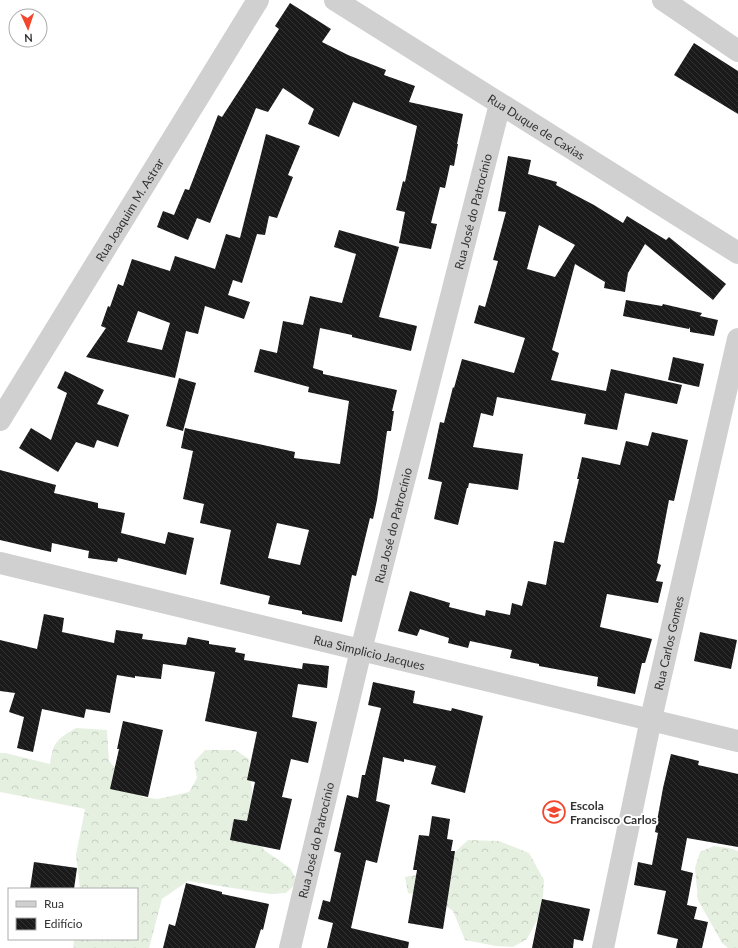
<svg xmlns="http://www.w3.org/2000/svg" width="738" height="948" font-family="Lato,sans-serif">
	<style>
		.forest { fill: url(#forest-crowns) }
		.building { fill: url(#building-back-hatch); fill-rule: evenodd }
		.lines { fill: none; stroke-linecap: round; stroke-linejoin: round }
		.minor { stroke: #d0d0d0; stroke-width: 22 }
		.labels { text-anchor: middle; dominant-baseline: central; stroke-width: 4; stroke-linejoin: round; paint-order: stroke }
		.street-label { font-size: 12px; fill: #333; stroke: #fff }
		.poi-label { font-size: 12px; font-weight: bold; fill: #333; stroke: #fff; text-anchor: start }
	</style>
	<defs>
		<pattern id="forest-crowns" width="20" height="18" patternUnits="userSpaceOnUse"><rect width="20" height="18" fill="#e6f0e1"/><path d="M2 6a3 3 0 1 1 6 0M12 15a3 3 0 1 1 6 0" fill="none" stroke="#c6cec2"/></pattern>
		<pattern id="building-back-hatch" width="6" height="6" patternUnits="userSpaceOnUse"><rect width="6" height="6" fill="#1a1a1a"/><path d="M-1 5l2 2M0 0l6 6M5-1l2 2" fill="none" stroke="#333"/></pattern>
	</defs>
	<rect width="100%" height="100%" fill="#fff"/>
	<path class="forest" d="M76,728L107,730L109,761L142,797L158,799L189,792L197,778L194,762L205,750H235L249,759L256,836L264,850L290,868L298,882L286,893L270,894L188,881L162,899L149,948H73L74,939H137V889H80L76,855L85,809L0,792V753H5L50,764C53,742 57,739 76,728Z
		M468,840L499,841L529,853L544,880L542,911L527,939L513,947L496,946L465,940L453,911L439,901L408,893L405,877L435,871Z
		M714,846L729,848L738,851V948H728L722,943L698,900L695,868L700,852Z"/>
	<path class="building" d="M290,3L331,29L322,42L348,55L386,70L384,75L415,86L409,102L463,114L457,144H458L454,166L450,165L445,188L440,187L431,223L437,224L431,249L399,243L405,212L396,210L403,181L405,182L417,126L353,102L339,137L308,124L314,109L283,88L268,112L256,108L210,223L197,218L188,240L157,227L163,211L174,215L185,189L189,190L218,115L222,117L279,29L275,26Z
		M694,43L738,71V114L674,75Z
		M266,134L300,146L288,175L293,177L277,218L269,216L265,235L257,234L242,283L233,280L228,295L250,302L244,319L205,306L198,334L186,331L175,378L86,357L106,328L101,326L108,306L110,307L118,284L123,286L132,259L170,271L175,256L215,269L226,234L240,238ZM138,311L170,323L162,350L127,342Z
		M508,156L531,160L528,174L557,182L556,185L594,205L623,223L627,216L666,240L669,237L726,284L713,300L645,244L628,273L625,292L604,288L605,282L575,264L552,350L559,353L551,380L606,391L611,369L682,385L677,404L625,393L617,430L584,424L586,414L497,397L493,416L481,413L473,447L523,454L518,490L469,483L468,488H467L458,525L434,519L442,482L428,479L440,422L444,423L453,387L454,388L462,359L514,373L525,338L474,323L479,305L485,307L498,261L493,260L506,212L498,211ZM539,225L575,245L555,277L527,269Z
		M339,230L399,247L379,317L417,326L411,351L352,337V335L320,328L313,368L323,371V374L397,390L392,411H394L391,431H387L377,500L373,519L370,518L356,576L352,575L342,622L302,614V611L268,604L270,596L220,584L231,530L200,523L204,504L183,499L193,451L181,448L185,428L295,452L294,458L340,464L349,401L308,392L309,387L254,372L260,349L277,353L283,321L303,325L310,296L342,303L356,254L334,247ZM277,523L309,530L300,565L268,558Z
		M626,300L662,306L663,304L702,313L700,316L718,320L714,336L690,332V327L689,329L623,316Z
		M673,357L704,364L699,387L668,380Z
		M65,371L104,390L97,404L129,415L118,447L97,440L94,448L76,442L58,472L19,448L31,428L51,440L67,393L57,388Z
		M179,378L196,383L183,431L166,426Z
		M652,432L688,440L674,501L669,500L657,563L661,565L656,581L663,582L658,603L607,594L600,627L652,639L645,663H642L635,694L597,686L598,677L539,666V664L510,658L512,650L470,641L468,648L448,643L449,638L420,629L417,636L398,631L410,591L450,603L449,607L485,616L486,610L510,615L512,603L522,606L528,581L546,585L554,541L564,543L579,479H577L582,457L620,465L626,441L648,446Z
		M0,470L56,485L54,493L98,503V508L125,513L121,533L165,544L168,532L194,538L186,575L118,558L117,562L88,558L89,551L52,543L51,552L0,540Z
		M44,614L64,618L62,632L114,643L116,630L143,634L142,639L186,645L188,637L209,641V644L236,648L235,652L245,654L244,660L302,669L303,663L329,666L327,688L298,684L292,717L317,722L308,763L291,759L282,797L292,799L280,850L230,840L234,819L247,821L255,782L247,780L257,732L205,721L215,672L163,664L161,679L135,676V678L117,675L110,713L86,709L84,718L42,709L33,752L17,748L24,717L9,712L15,693L0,691V640L37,649Z
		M700,632L737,640L731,669L694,661Z
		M373,682L415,691L413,703L451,711L452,708L483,716L465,793L431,784L436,766L404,759V762L383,757L376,801L390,805L377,863L366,860L351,928L409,942L408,948H327L333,923L318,919L323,900L330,902L341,853L334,851L347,795L358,798L362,775H365L381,708L368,705Z
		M123,721L163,730L148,797L110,789L119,749H117Z
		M671,754L699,761L698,765L738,774V847L687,838L681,870L693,873L687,905L697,907L694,919L708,922L702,948H676L678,939L657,934L666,891L634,885L638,862L652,865L658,833L655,832L663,788Z
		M432,816L450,819L447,839L453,840L451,851H455L443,929L408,923L417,870H413L419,835L429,836Z
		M34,862L77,868L74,889H30Z
		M186,883L222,892V894L269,904L263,930L261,929L255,948H163L169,924L175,926Z
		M542,899L590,909L583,941L574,939L573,948H532Z"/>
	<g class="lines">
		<g class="minor">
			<path id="s1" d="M335,0L738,253"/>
			<path d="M663,0L738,51"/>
			<path id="s2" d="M0,420L258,0"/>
			<path id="s3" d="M0,563L738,741"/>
			<path id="s4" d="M290,948L361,650L500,104"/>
			<path id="s5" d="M603,948L651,719L738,339"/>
		</g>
	</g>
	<defs>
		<g id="school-ring" transform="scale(1.15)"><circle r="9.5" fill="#fff" stroke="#f2472d" stroke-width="1.5"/><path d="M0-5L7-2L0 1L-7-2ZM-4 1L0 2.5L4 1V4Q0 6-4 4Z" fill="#f2472d"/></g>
	</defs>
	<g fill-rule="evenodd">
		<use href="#school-ring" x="554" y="812"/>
	</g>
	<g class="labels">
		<g class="street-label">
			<text stroke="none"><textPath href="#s1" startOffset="238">Rua Duque de Caxias</textPath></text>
			<text stroke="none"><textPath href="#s2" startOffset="247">Rua Joaquim M. Astrar</textPath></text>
			<text stroke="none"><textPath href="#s4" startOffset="759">Rua José do Patrocínio</textPath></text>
			<text stroke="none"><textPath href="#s4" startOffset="435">Rua José do Patrocínio</textPath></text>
			<text stroke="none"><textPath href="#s5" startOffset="312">Rua Carlos Gomes</textPath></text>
			<text stroke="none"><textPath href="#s3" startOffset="380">Rua Simplicio Jacques</textPath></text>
			<text stroke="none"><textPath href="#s4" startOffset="111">Rua José do Patrocínio</textPath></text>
		</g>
		<g class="poi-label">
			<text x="570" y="805">Escola<tspan x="570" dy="14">Francisco Carlos</tspan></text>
		</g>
	</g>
	<rect x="8" y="888" width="130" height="52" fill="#ffffff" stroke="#adadad"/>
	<rect x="16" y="901" width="20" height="6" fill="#d0d0d0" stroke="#adadad"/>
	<text x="44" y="908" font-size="12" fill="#333333">Rua</text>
	<rect x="16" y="918" width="20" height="12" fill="url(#building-back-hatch)" stroke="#adadad"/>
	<text x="44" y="928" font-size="12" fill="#333333">Edifício</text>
	<g transform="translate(28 28) rotate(177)"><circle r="19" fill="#ffffff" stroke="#adadad"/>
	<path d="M0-3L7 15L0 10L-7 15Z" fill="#f2472d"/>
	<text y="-6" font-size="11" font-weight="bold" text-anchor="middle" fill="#333333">N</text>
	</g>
</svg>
